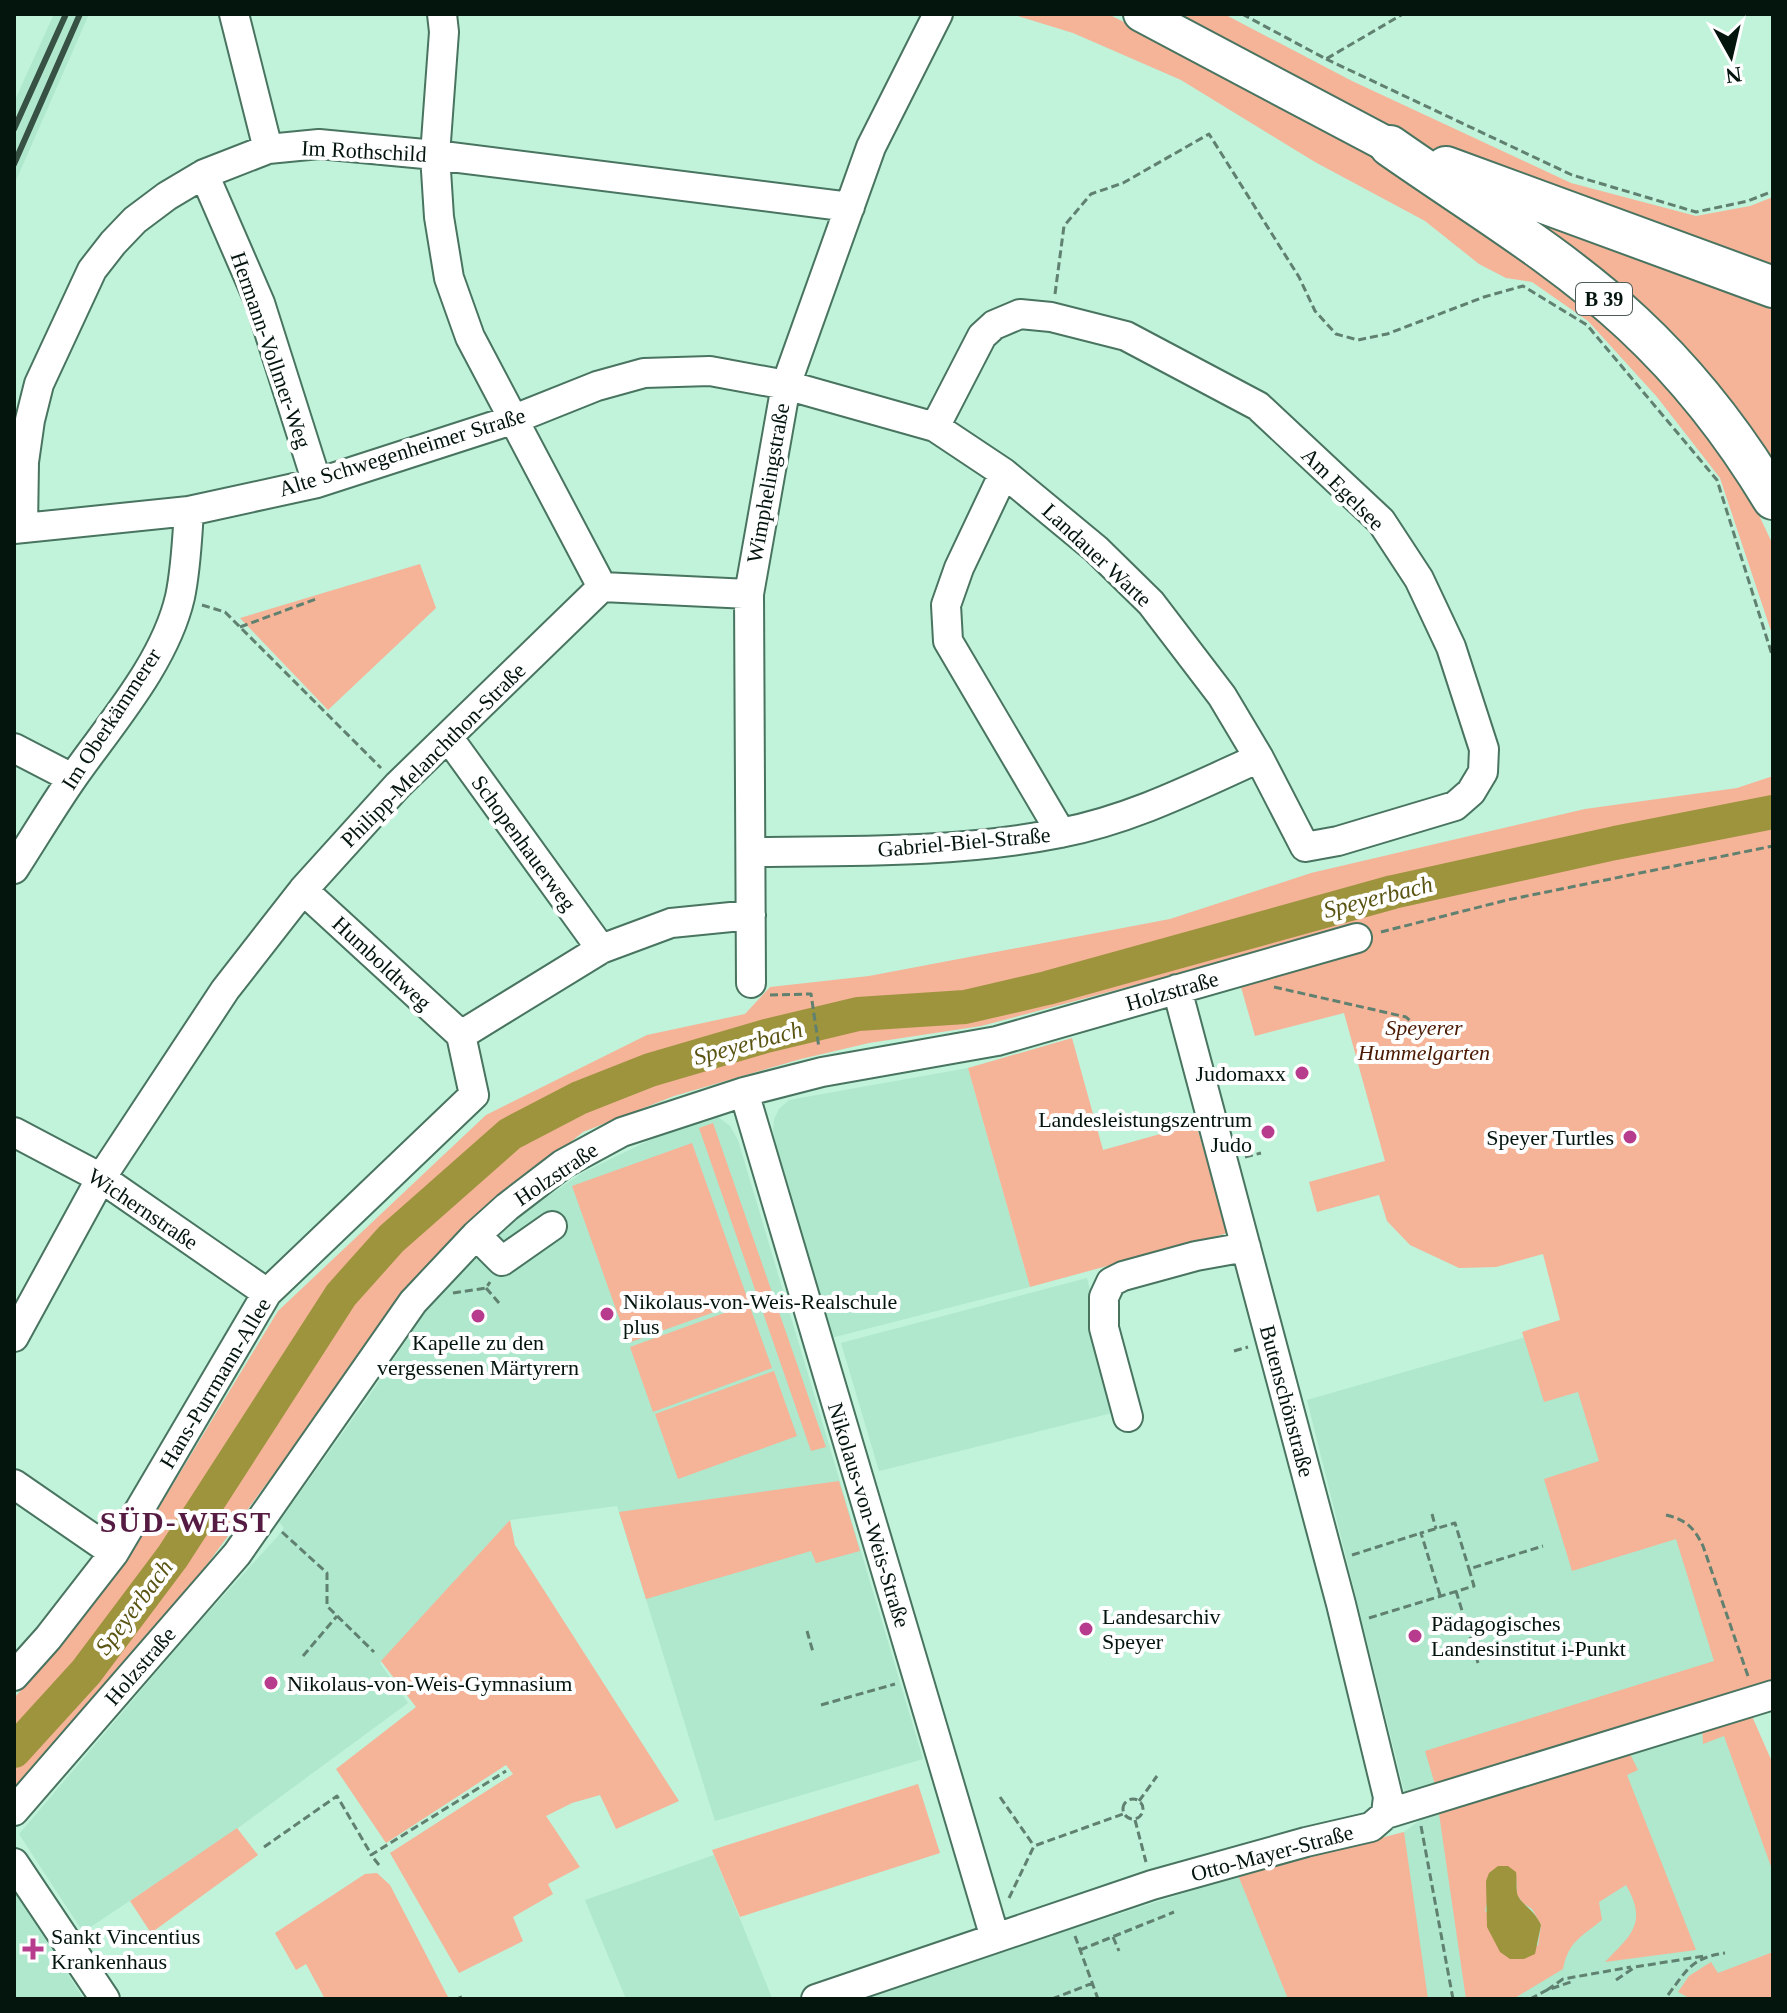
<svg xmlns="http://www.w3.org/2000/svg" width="1787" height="2013" font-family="'Times New Roman',serif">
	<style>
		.built { fill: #afe8cd }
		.green { fill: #f5b398; fill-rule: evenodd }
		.water { fill: #9d943d }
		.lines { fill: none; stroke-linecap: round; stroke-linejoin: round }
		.river { stroke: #9d943d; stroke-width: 34 }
		.minor-casing { stroke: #487460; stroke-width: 32 }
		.major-casing { stroke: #487460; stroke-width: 38 }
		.highway-casing { stroke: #487460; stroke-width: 44 }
		.path { stroke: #608070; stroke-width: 3; stroke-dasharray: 8 4; stroke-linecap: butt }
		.minor { stroke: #fff; stroke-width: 28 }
		.major { stroke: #fff; stroke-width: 34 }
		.highway { stroke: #fff; stroke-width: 40 }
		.rail { stroke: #375144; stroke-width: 6 }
		.poi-dot { fill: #b73c8e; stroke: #fff; stroke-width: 3 }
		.labels { text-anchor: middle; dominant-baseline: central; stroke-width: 8; stroke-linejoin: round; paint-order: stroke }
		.shield { fill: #fff; stroke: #4f5b56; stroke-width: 2 }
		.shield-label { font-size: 20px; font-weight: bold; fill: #04150d }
		.street-label { font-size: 22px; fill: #04150d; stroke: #fff }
		.park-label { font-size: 22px; font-style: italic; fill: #4b1901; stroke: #fff }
		.poi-label { font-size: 22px; fill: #04150d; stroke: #fff; text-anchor: start }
		.water-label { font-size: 24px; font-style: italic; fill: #5a5412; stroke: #fff }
		.district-label { font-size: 30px; font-weight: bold; letter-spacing: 2px; fill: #561b42; stroke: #fff }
	</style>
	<rect width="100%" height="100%" fill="#c1f2da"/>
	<path class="built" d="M54,14H89L14,185V102Z
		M968,1068L1030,1287L831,1338L785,1188L773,1131L774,1119L779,1109L789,1100Z
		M714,1114L730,1126L738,1140L923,1759L715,1821L617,1506L510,1520L380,1663L408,1703L227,1836L83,1932L19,1834L195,1627L278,1536L284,1528L279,1522L367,1399L438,1293L467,1262L532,1207L582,1173L683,1124Z
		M1087,1278L1120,1411L879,1471L841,1343Z
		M1554,1329L1773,1648L1406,1798L1307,1400Z
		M1739,1720L1773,1831V1999H854L1253,1871L1404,1832L1438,1807Z
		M714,1855L772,1998L626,1999L585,1900Z
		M14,1892L19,1899L84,1999H14Z"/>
	<path class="green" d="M1011,14H1108L1256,88L1355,144L1471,215L1596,316L1707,424L1748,492L1773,545V637L1720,478L1657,397L1588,321L1532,282L1506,278L1479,264L1425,221L1315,162L1181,80L1073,33Z
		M1164,14H1224L1352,81L1571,183L1696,216L1750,206L1773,197V269L1503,178L1388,133Z
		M1506,205L1773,298V483Z
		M420,564L436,608L328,710L240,618Z
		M1773,776V1686L1436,1788L1425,1751L1714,1661L1676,1539L1572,1571L1544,1479L1599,1461L1578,1392L1544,1402L1522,1332L1560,1320L1543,1254L1496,1267L1459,1268L1410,1245L1387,1221L1379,1195L1317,1212L1309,1182L1385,1161L1344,1013L1255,1036L1233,959L981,1026L869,1043L801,1059L674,1096L583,1132L506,1194L400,1303L183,1597L14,1789V1698L61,1646L129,1557L278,1311L486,1115L647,1035L745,1014L770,987L869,976L1170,919L1311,873L1585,809L1737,788Z
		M1072,1038L1103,1150L1196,1124L1228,1233L1030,1287L968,1068Z
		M713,1123L826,1447L811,1451L699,1128Z
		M692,1143L748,1300L628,1343L572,1186Z
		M749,1304L772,1368L653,1412L630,1347Z
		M774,1371L797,1436L678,1479L655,1414Z
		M839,1481L860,1551L816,1563L811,1551L646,1599L619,1512Z
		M510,1520L515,1545L679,1801L616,1829L600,1795L572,1803L546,1816L580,1867L548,1884L553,1894L513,1917L523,1941L459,1973L390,1853L513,1774L506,1765L386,1843L336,1769L416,1707L381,1661Z
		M1751,1714L1773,1764V1872L1724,1736L1703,1744L1702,1724Z
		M1628,1750L1638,1770L1627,1775L1696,1950L1605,1962C1631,1935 1648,1923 1626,1885L1599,1902L1602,1920C1581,1937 1568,1942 1563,1969L1513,1999H1466L1438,1807ZM1516,1872L1517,1895L1523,1903L1532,1909L1541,1925L1538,1946L1485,1911L1488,1899Z
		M918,1784L940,1853L740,1917L712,1850Z
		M237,1828L258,1855L151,1933L130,1901Z
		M1404,1832L1428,1999H1288L1238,1875Z
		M377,1873L390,1885L448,1997L443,1999H325L306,1964L296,1970L275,1933L365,1874Z
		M1773,1952V1999H1691L1678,1992L1689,1976L1711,1962L1718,1973Z"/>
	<path class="water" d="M1498,1866H1508L1516,1872C1517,1878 1516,1886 1517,1893C1519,1903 1535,1910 1541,1925L1535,1954L1524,1959H1510L1500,1952L1487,1927L1486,1881L1489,1873Z"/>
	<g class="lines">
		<path class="river" d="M14,1751L86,1672L173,1556L341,1295L391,1239L510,1134L579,1098L650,1070L766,1036L858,1014L965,1007L1047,988L1393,892L1615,843L1773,812"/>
		<g class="minor-casing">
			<path id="minor" d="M234,14L268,149
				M442,14L444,32L435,155L439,217L449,278L470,337L602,587
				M204,174L260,303L317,483
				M1004,473L959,568L946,605L948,641L1061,833
				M23,528L24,462L30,420L39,384L92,270L113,243L135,220L167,196L204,174L268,149L319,144L435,155L850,207
				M14,529L189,511L317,483L512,420L597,386L644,373L710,371L786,385L935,427L1004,473L1096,549L1151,603L1222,696L1259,758L1305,847L1338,841L1455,806L1471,792L1483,772L1484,749L1451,647L1419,579L1381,521L1258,406L1126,336L1051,317L1020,314L994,325L982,336L935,427
				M448,737L601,949
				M14,748L72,778
				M751,852C853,851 959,853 1060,833C1130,820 1195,787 1259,758
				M14,869C34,838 53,806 74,776C112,722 165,662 180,597C186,569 187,540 189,511
				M303,890L461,1035
				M751,983L749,594L786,385L871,147L938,14
				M1177,989L1341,1604L1388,1797L1386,1814
				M461,1035L601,949L671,923L751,915
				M744,1092L995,1938
				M14,1132L101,1178L267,1293
				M476,1235L502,1261L552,1226
				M14,1337L101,1178L225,990L303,890L398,785L602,587L749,594
				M1128,1417L1104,1328V1297L1111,1282L1123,1276L1196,1256L1246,1247
				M14,1484L114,1553
				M14,1676L48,1638L114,1553L267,1293L474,1095L461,1035
				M14,1811L237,1554L413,1302L476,1235L507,1207L563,1164L622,1132L744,1092L822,1072L997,1041L1357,938
				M14,1863L105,1999
				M816,1999L1152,1885L1306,1842L1371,1827L1386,1814L1773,1695"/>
		</g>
		<g class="major-casing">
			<path id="major" d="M1141,14L1390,146"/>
		</g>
		<g class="highway-casing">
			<path id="highway" d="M1390,146C1471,203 1559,255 1632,323C1688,375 1734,434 1773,499
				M1446,167L1773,287"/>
		</g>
		<path class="path" d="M1242,14L1326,59L1403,14
			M1326,59L1572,175L1696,212L1748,201L1773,191
			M1055,294L1064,226L1091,194L1123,183L1209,134L1299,277L1315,311L1336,334L1358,340L1387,334L1484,297L1523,286L1587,325L1717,480L1773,658
			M202,605L225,612L381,768
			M240,627L316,599
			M1381,932L1507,900L1773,846
			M1274,987L1406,1017L1424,1034
			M770,995L811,994L819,1048
			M1245,1157L1261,1153
			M486,1288L499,1303
			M453,1293L486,1288L490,1282
			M1234,1351L1248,1347
			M1432,1514L1436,1529
			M1666,1515C1687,1520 1694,1528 1703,1546L1749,1679
			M282,1532L327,1573V1606L374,1652
			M1352,1555L1421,1533
			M1456,1591L1478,1663
			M1440,1595L1421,1533L1455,1523L1469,1569
			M1369,1618L1474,1586L1469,1569L1543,1546
			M807,1631L813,1652
			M303,1656L337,1616
			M821,1705L895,1684
			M1000,1797L1034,1846
			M1123 1809a10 10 0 1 1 20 0a10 10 0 1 1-20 0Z
			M1139,1801L1157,1776
			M1135,1820L1146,1862
			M1421,1826L1453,1999
			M264,1847L337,1796L371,1854
			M379,1865L371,1855L506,1771
			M1009,1898L1034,1846L1123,1814
			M1075,1936L1098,1999
			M1113,1937L1119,1951
			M1080,1950L1174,1912
			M1616,1980L1635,1967L1704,1956
			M1547,1990L1563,1979L1631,1967
			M1668,1995C1687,1970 1691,1958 1725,1953
			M457,1999L462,1997
			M1052,1999L1093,1983
			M1530,1999L1547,1990L1574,1981"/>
		<use href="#minor" class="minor"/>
		<use href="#major" class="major"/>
		<use href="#highway" class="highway"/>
		<path class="rail" d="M14,129L66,14
			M14,164L80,14"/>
	</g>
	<g class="poi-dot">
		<circle cx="1302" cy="1073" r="8"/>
		<circle cx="1268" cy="1132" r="8"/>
		<circle cx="1630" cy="1137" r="8"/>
		<circle cx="607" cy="1314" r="8"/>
		<circle cx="478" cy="1316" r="8"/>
		<circle cx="1086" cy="1629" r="8"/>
		<circle cx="1415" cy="1636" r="8"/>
		<circle cx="271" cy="1683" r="8"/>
		<path d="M29 1937h8v8h8v8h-8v8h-8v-8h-8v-8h8z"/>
	</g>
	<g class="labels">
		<rect class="shield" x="1576" y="283" width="56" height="32" rx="6"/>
		<g class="shield-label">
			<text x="1604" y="299">B 39</text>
		</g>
		<g class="street-label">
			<text transform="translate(364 151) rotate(3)">Im Rothschild</text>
			<text transform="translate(271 350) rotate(71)">Hermann-Vollmer-Weg</text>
			<text transform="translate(402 452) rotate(-17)">Alte Schwegenheimer Straße</text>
			<text transform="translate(768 483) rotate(-80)">Wimphelingstraße</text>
			<text transform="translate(1343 489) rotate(45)">Am Egelsee</text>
			<text transform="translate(1097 555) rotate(43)">Landauer Warte</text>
			<text transform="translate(111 719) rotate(-57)">Im Oberkämmerer</text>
			<text transform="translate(433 755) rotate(-45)">Philipp-Melanchthon-Straße</text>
			<text transform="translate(964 842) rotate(-5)">Gabriel-Biel-Straße</text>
			<text transform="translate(524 843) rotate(54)">Schopenhauerweg</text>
			<text transform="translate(382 963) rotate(43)">Humboldtweg</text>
			<text transform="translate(1172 991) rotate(-16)">Holzstraße</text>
			<text transform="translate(556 1174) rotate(-34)">Holzstraße</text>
			<text transform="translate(143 1209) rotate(34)">Wichernstraße</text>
			<text transform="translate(215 1383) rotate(-59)">Hans-Purrmann-Allee</text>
			<text transform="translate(1287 1401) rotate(75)">Butenschönstraße</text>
			<text transform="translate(869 1515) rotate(73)">Nikolaus-von-Weis-Straße</text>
			<text transform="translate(140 1666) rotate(-49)">Holzstraße</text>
			<text transform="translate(1272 1853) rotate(-15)">Otto-Mayer-Straße</text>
		</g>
		<g class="park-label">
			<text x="1424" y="1027">Speyerer<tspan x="1424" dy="25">Hummelgarten</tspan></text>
		</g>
		<g class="poi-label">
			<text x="1286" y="1073" text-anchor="end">Judomaxx</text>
			<text x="1252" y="1119" text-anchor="end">Landesleistungszentrum<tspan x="1252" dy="25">Judo</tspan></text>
			<text x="1614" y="1137" text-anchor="end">Speyer Turtles</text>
			<text x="623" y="1301">Nikolaus-von-Weis-Realschule<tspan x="623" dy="25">plus</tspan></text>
			<text x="478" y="1342" text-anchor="middle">Kapelle zu den<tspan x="478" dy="25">vergessenen Märtyrern</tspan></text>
			<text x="1102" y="1616">Landesarchiv<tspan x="1102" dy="25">Speyer</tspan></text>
			<text x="1431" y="1623">Pädagogisches<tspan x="1431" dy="25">Landesinstitut i-Punkt</tspan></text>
			<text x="287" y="1683">Nikolaus-von-Weis-Gymnasium</text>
			<text x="51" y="1936">Sankt Vincentius<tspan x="51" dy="25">Krankenhaus</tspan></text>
		</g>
		<g class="water-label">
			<text transform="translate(1378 897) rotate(-14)">Speyerbach</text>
			<text transform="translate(748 1043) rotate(-15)">Speyerbach</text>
			<text transform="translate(134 1607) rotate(-53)">Speyerbach</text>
		</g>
		<g class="district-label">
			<text x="186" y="1521">SÜD-WEST</text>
		</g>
	</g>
	<rect width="1787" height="2013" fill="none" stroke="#04150d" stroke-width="32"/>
	<g transform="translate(1731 56) rotate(172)" stroke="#ffffff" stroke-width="6" paint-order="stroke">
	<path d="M0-6L14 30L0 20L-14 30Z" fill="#04150d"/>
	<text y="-12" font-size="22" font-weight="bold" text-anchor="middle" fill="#04150d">N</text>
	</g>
</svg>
